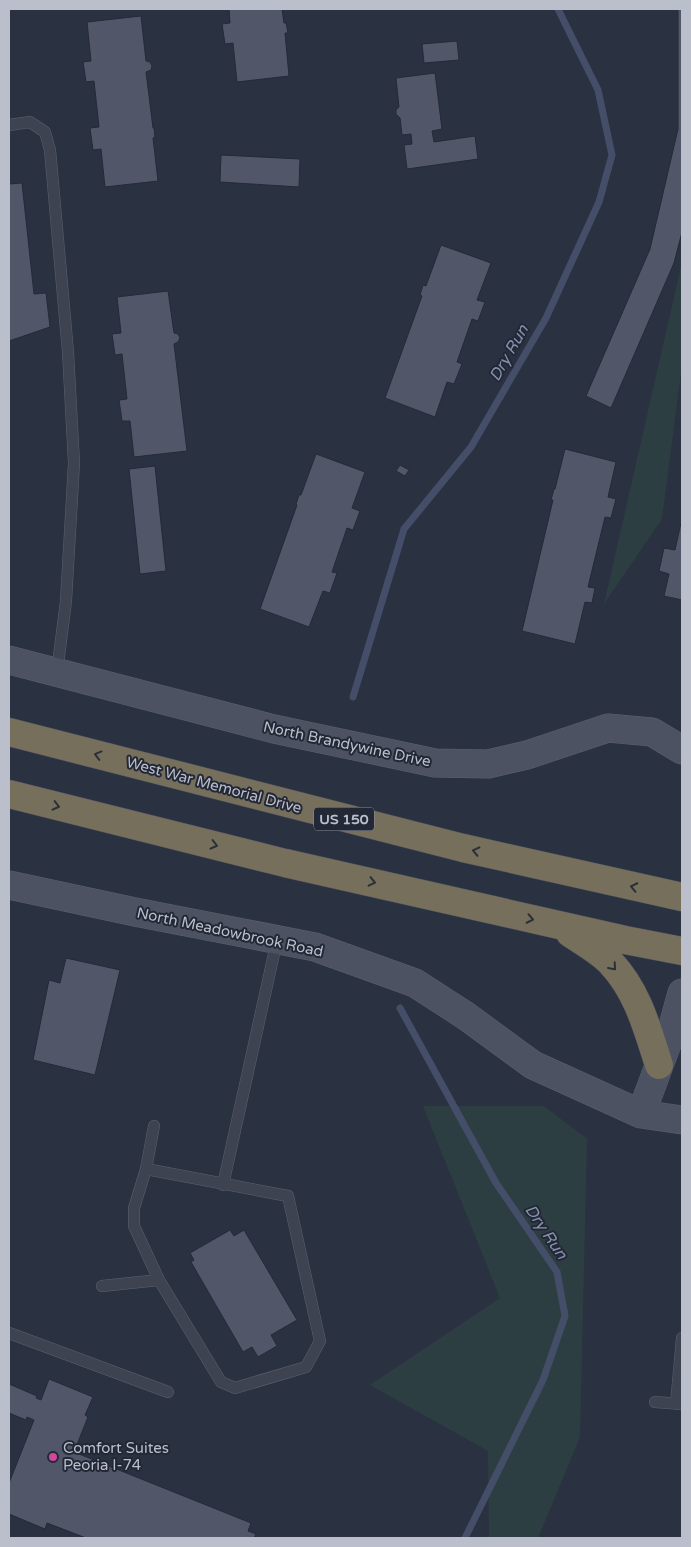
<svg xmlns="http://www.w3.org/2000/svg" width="691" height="1547" font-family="'Varela Round',sans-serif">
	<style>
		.green { fill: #2d3e43 }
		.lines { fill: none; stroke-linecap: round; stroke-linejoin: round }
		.stream { stroke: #444e69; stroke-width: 7 }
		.building { fill: #515769; stroke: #252a38 }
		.lane-casing { stroke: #5c616e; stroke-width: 12 }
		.secondary-casing { stroke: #5c616e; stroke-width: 29 }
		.highway-casing { stroke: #494e5b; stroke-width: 29 }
		.lane { stroke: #3e4351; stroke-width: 11 }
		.secondary { stroke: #4d5263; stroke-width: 28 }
		.highway { stroke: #766f5c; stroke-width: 28 }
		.oneway { stroke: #2b2f3a }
		.hotel-dot { fill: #d1479c; stroke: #232836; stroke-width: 2 }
		.labels { text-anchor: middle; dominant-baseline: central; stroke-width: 4; stroke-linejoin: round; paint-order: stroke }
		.shield { fill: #232836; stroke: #8d929e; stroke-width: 1 }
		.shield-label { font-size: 14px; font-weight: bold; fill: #bbbfcb }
		.street-label { font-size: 15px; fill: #bbbfcb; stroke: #232836 }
		.poi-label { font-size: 15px; fill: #bbbfcb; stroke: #232836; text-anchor: start }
		.water-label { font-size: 16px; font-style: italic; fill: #8691ae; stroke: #232836 }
	</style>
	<rect width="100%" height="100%" fill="#2a3141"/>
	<path class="green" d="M682,262V365L662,519L604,604Z
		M423,1106H544L587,1139L580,1437L538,1538H489L488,1451L370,1385L500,1298Z"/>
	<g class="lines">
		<path class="stream" d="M353,697L404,529L471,447L546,318L599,202L612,155L598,90L558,9
			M400,1008L496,1183L557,1272L565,1316L543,1380L465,1538"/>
	</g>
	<path class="building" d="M229,9H282L284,23H286L288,33H285L289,76L237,82L233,43L225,44L222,24L230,23Z
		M678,9H682V232L674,263L611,408L586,396L650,249L678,129Z
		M141,16L146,61L150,62L152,66L151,70L146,72L153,128H154L155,137L153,138L158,181L105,187L101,149L93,150L90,128L99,127L94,81L86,82L83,62L91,61L87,22Z
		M457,41L459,60L424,63L422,44Z
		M435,73L442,129L432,131L434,142L475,136L478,159L407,169L404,145L412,144L411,134L402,135L400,118L396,114V110L399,107L396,78Z
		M221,155L300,159L299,187L220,182Z
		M22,183L34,294L46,293L50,327L9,341V184Z
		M441,245L491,263L477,300L485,302L478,321L472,319L457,362L462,364L454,384L447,382L435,417L385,398L422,296L420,295L423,285L426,286Z
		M168,291L174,333L178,334L180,338L178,342L174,344L187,451L134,457L130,421H122L119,400L127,399L122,354L115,355L112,334L121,333L117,297Z
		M565,449L616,462L608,497L616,499L611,518L605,517L588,587L595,588L592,603L585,602L575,644L522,631L553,500H551L554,489H555Z
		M316,454L365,472L352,508L360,511L353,530L347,528L332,572L337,573L330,593L323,591L309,627L260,609L297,505L296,504L299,495H301Z
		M400,465L409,470L405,476L396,471Z
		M155,466L166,571L140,574L129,469Z
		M681,523H682V600L664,596L669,574L659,571L664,548L675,550Z
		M66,958L120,970L95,1075L33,1060L49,980L60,983Z
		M230,1230L234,1236L244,1230L297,1320L271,1335L277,1346L258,1357L252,1347L243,1352L191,1262L194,1260L190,1253Z
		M49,1379L93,1397L85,1415L88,1417L74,1452L251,1523L248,1531L256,1534L254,1538H86L47,1523L45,1529L9,1514V1483L34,1420L27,1417L26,1420L9,1413V1384L37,1396L36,1398L41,1400Z"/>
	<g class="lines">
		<g class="lane-casing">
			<path id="lane" d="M9,125L30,122L45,132L50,150L68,352L74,463L66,601L57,672
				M146,1169L288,1196L320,1341L306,1367L235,1388L221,1382L159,1280L134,1226V1208L146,1169L154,1126
				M223,1185L277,940
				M102,1286L159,1280
				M9,1333L168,1392
				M655,1402L682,1404
				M676,1404L682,1338"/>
		</g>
		<g class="secondary-casing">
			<path id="secondary" d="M9,660L274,729L435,763L488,764L527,755L608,728L652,732L682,750
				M9,885L135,912L315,947L415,983L466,1016L533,1065L641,1114L682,1120
				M641,1114L670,1036L682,993"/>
		</g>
		<g class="highway-casing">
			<path id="highway" d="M9,732L463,848L682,897
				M9,794L285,863L625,940L682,951
				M570,933C583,942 600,951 611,963C638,992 647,1028 659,1065"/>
		</g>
		<use href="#lane" class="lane"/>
		<use href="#secondary" class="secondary"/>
		<use href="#highway" class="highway"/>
	</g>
	<defs><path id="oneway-chevron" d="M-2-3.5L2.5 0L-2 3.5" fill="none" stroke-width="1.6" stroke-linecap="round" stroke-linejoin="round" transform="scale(1.25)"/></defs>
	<g class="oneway">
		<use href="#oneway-chevron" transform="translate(98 755) rotate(-165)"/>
		<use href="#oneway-chevron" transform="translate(56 806) rotate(14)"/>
		<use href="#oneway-chevron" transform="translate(214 845) rotate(14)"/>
		<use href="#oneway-chevron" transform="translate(476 851) rotate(-167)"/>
		<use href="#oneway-chevron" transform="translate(372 882) rotate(13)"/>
		<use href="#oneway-chevron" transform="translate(634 887) rotate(-168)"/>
		<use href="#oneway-chevron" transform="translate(530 919) rotate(12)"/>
		<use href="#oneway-chevron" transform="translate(613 967) rotate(49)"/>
	</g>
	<circle class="hotel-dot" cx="53" cy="1457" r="5"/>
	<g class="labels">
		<rect class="shield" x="314" y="807.5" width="60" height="23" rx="4"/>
		<g class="shield-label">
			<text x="344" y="819">US 150</text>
		</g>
		<g class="street-label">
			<text transform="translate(347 744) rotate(12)">North Brandywine Drive</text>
			<text transform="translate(214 785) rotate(15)">West War Memorial Drive</text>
			<text transform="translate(230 932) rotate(12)">North Meadowbrook Road</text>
		</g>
		<g class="poi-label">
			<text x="63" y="1448">Comfort Suites<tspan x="63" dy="17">Peoria I-74</tspan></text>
		</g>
		<g class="water-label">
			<text transform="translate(509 353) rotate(-60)">Dry Run</text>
			<text transform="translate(546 1232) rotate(56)">Dry Run</text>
		</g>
	</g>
	<rect width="691" height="1547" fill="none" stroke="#bbbfcb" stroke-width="20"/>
</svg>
